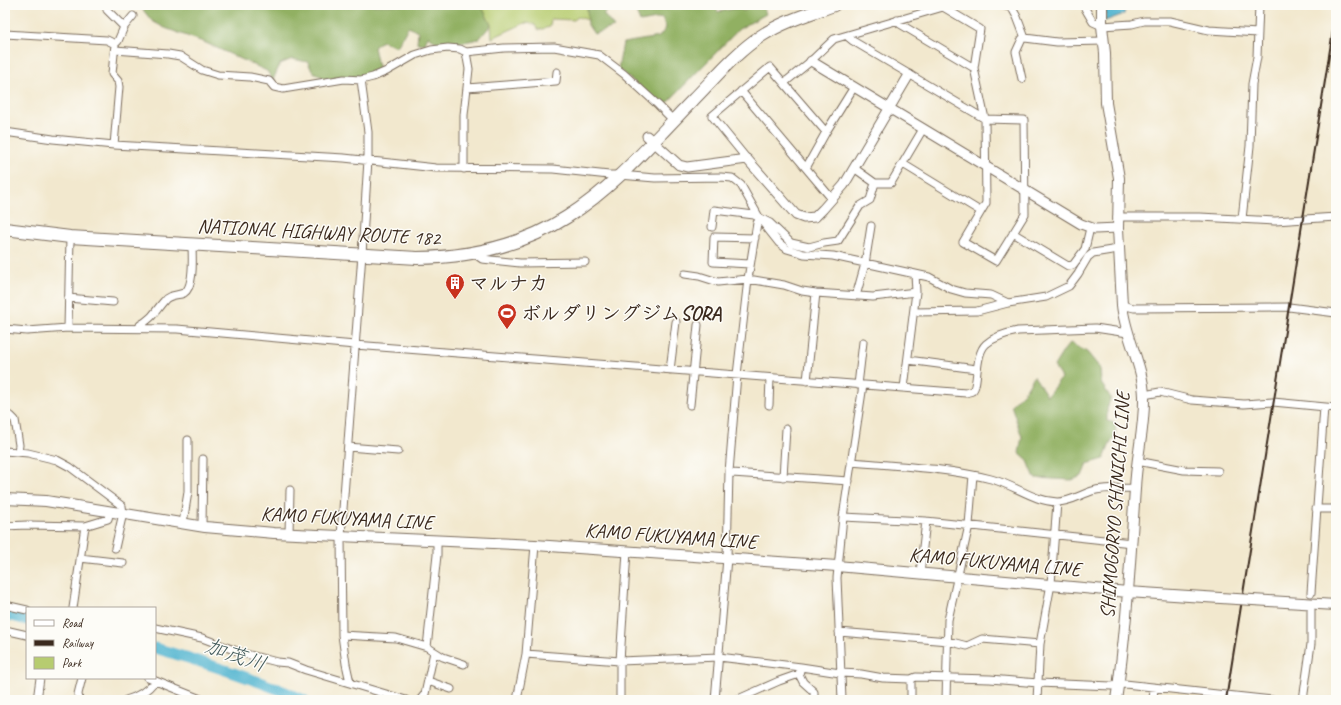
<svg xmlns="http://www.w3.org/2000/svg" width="1341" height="705" font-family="Caveat,'Klee One',sans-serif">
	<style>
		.green { fill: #b7cc70; stroke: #797b47 }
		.forest { fill: #91b062; stroke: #666d40 }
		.water { fill: #52b5d0; stroke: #467077 }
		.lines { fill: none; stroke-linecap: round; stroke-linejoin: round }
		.river { stroke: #52b5d0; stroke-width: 11 }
		.minor-casing { stroke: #7b6c5c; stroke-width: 9 }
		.tertiary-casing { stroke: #7b6c5c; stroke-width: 11 }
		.secondary-casing { stroke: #7b6c5c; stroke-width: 12 }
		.trunk-casing { stroke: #7b6c5c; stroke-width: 14 }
		.minor { stroke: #fff; stroke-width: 7 }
		.tertiary { stroke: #fff; stroke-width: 9 }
		.secondary { stroke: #fff; stroke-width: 10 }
		.trunk { stroke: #fff; stroke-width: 12 }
		.rail { stroke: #3b2a1e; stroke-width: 2 }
		.secondary-bridge-casing { stroke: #7b6c5c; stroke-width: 12; stroke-linecap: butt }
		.secondary-bridge { stroke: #fff; stroke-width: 10 }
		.labels { text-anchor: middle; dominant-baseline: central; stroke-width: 3; stroke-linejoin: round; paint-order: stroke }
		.street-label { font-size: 20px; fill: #3b2a1e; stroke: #fdfcf7 }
		.poi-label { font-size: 20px; font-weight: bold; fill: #3b2a1e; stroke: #fdfcf7; text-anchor: start }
		.water-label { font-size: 21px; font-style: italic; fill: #435b5c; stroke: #fdfcf7 }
	</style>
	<rect width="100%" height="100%" fill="#fdfcf7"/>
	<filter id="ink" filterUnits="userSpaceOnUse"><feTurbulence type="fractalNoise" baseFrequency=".025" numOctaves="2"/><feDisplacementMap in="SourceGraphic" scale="8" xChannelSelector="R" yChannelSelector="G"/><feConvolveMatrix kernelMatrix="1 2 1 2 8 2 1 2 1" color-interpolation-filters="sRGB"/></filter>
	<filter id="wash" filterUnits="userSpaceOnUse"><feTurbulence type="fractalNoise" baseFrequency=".012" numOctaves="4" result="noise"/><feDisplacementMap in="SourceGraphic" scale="16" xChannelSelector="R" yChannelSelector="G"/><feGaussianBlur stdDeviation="0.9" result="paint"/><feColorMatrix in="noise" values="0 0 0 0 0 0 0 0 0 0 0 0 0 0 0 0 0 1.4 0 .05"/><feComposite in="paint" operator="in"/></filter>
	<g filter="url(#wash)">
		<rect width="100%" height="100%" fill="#f2e8ce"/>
		<path class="green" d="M481,5H587L588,20L578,17L574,20L551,19L550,27L538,30L534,24L525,23L492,38L491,25Z"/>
		<path class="forest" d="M139,5H481L491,25L479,39L449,45L438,44L428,36L425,44L417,43L418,31L408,27L397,47L382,41L374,47L379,71L359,78L327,80L312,71L308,62L292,59L280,64L273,80L267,71L206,43L165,28L152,21Z
			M587,5H715L718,12L737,8L744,11L748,8L747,5H763L766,14L739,29L664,106L618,69L623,43L659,37L666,28L662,18L640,22L634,7L616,5L603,14L614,27L594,34L588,25Z
			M1070,343L1087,352L1100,368L1101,383L1111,398L1107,408V421L1115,423L1116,434L1109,446L1104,459L1087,464L1082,476L1072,480L1035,478L1028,461L1019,453L1022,437L1011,405L1025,391L1034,376L1047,396L1061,378L1054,366L1064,350Z"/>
		<path class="water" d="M1106,5H1126L1124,14L1105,21Z"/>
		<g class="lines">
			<path class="river" d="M5,614L27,620
				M155,648C206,663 256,679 304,700"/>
		</g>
	</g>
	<g filter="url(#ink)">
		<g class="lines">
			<g class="minor-casing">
				<path id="minor" d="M1002,5L1012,8L1017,17L1025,38
					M1083,5L1093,22L1102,26L1132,24L1144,21H1170L1209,30L1258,33
					M107,10L124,27L118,41L115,44
					M897,20L900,24L974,68
					M124,27L133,16
					M5,34L107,40L115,44L112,74L118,81L119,87L114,145
					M115,50L168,54L180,56L202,70L218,75L250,77L269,81L274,87L283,89L344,79L361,80L373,77L387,71L415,55L431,50L448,48L460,49L466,52L504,48L554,47L599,55L624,74L658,105L673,120
					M1022,79L1016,52L1022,39L1025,38L1057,42L1104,41
					M784,83L811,61L834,39L943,7L980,29L974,68L985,119L986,203L963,242L996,261L1025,214L1024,120L985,119L853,41L847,36
					M467,88L556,81L557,72
					M741,91L832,199
					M5,132L53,139L114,145L344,158L436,168L553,169L609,175H620L655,178L721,177L732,178L741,185L760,219L779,243L787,249L804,254L833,256L929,277L951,289L965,293L991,295L1008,303L1046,297L1069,286L1078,274L1088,257L1093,253L1118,249
					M747,159L712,116L770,67L826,132
					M903,164L980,211
					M806,168L826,132L854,87
					M854,168L875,183H891L923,129
					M464,169V115L469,69L466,52
					M1117,217H1200L1275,221L1336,217
					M1242,219L1250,146L1252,84L1257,57L1259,5
					M712,227L714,210L754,215L770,223L791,243L809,247L824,243L838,241L860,206L870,200L875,183
					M1013,233L1068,266L1073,265L1085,249L1090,228
					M475,254L482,259L520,263L585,262
					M750,264L713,262L714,237L755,238
					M685,274L699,276L718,282L748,279L784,285L802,291L816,293L873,297L916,292
					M856,296L865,264L871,226
					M68,298L113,302
					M1122,305L1134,308L1289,307L1336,313
					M914,312L977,311L1008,303
					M68,328L70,237
					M140,328V325C153,318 155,311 164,301C169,294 177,296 184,293C195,286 192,256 192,245
					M5,329L27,331L68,328L177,329L355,345L966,393C968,392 970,392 972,391C979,387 974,355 986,344C995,336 1007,333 1018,331L1095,328L1128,333
					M908,360L976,369
					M670,370L676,322
					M807,381L816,293
					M858,385L863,342
					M904,388L916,292L915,274
					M1144,395L1160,392L1192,400L1244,404L1273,402L1336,408
					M690,405L698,325
					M769,405L770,378
					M5,416H11L15,420L19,445L18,452
					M348,447L398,451
					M5,451L28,453L57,460L70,467L122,506L123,513L115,548
					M1137,461L1184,470L1218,471
					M852,462C898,466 946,468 991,479C1015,485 1033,501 1057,502C1070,502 1080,495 1092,491C1106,487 1120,489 1135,488
					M729,472L732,473L849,481
					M783,477L786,429
					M1316,509H1336
					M843,517L926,521L1132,543
					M183,523L188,492V440
					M5,526L27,525L85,526L108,519L110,511
					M202,526L203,459
					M289,534L290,490
					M80,558L123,563
					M920,573L926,521
					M1311,593L1324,407
					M5,605L27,610
					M73,608L85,526
					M155,628L202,638L242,653L277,662L288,663L306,670L406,700
					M5,630L27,635
					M839,632L948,641L967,646L982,639L1040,644
					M342,635L396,638L427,647L443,657L464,664
					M427,647L437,555V540
					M526,654L620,661L719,657L801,667L840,673L861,674L883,678L911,679L916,677L990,679L1038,683L1112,686L1125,684L1272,700
					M799,674L803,682L814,692V700
					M148,678L203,700
					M428,681L451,689
					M350,682L346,664L342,635L341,536L362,254L368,160V132L361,80
					M37,700L40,678
					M79,700L78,694L82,678
					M126,700C137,697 148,690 155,681
					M420,700L425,694L434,652
					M517,700L526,654L535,545
					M620,700V661L627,551
					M715,700L727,558L729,472L737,375L748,279L757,223L760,219
					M736,700L779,681L799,674L801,667
					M842,700L837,578L843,517L863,385
					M911,700V679
					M946,700L948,620L969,525L973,475
					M1037,700L1040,644L1051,584L1057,502
					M1153,700L1154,688
					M1303,700L1311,644V610"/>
			</g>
			<g class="tertiary-casing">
				<path id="tertiary" d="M811,61L1081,224L1095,229L1118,228
					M647,136L679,165L687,167L747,159L796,215L804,218L815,217L823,209L844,185L909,75"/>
			</g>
			<g class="secondary-casing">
				<path id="secondary" d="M1102,5V26L1105,53L1106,103L1119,178L1118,228L1122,305C1125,336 1143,365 1144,396C1145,428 1136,458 1135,489C1130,560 1127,630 1116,700
					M5,499L46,501L205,527L274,533L535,545L837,566L1128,592L1204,597
					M1302,603L1336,605"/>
			</g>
			<g class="trunk-casing">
				<path id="trunk" d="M5,229L70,237L417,258C470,257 522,246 567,217C615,187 654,140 693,100C715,78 735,53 761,36C784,21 809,14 834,5"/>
			</g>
			<use href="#minor" class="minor"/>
			<use href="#tertiary" class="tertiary"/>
			<use href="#secondary" class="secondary"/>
			<use href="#trunk" class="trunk"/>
			<path class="rail" d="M1226,700L1336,12"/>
			<g class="secondary-bridge-casing">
				<path id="secondary-bridge" d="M1204,597L1302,603"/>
			</g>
			<use href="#secondary-bridge" class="secondary-bridge"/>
		</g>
	</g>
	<defs>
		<g id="building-pin" transform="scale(1)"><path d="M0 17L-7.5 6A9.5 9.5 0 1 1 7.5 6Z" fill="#c8321e" stroke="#fdfcf7"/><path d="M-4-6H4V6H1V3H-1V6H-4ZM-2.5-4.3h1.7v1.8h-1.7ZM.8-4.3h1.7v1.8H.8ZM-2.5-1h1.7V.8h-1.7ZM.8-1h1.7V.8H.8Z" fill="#fff"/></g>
		<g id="stadium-pin" transform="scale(1)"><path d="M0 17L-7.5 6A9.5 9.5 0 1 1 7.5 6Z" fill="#c8321e" stroke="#fdfcf7"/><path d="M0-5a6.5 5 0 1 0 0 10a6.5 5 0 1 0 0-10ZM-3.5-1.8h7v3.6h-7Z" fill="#fff"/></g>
	</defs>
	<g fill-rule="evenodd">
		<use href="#building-pin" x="455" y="283"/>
		<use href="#stadium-pin" x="507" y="313"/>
	</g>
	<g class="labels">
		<g class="street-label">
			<text transform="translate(319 232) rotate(3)">NATIONAL HIGHWAY ROUTE 182</text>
			<text transform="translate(1115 505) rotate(-86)">SHIMOGORYO SHINICHI LINE</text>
			<text transform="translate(347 518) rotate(3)">KAMO FUKUYAMA LINE</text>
			<text transform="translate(671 536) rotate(4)">KAMO FUKUYAMA LINE</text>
			<text transform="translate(995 562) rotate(5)">KAMO FUKUYAMA LINE</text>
		</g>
		<g class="poi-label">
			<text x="469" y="283">マルナカ</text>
			<text x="521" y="313">ボルダリングジムSORA</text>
		</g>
		<g class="water-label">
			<text transform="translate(236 655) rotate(19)">加茂川</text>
		</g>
	</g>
	<rect width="1341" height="705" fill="none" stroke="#fdfcf7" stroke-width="20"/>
	<rect x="26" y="607" width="130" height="72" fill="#fdfcf7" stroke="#afa8a0"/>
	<rect x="34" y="620" width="20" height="6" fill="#ffffff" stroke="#afa8a0"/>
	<text x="62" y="627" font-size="12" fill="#3b2a1e">Road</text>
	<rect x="34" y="640" width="20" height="6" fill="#3b2a1e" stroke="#afa8a0"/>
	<text x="62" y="647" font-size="12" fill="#3b2a1e">Railway</text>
	<rect x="34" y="657" width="20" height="12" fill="#b7cc70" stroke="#afa8a0"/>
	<text x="62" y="667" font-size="12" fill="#3b2a1e">Park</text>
</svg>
